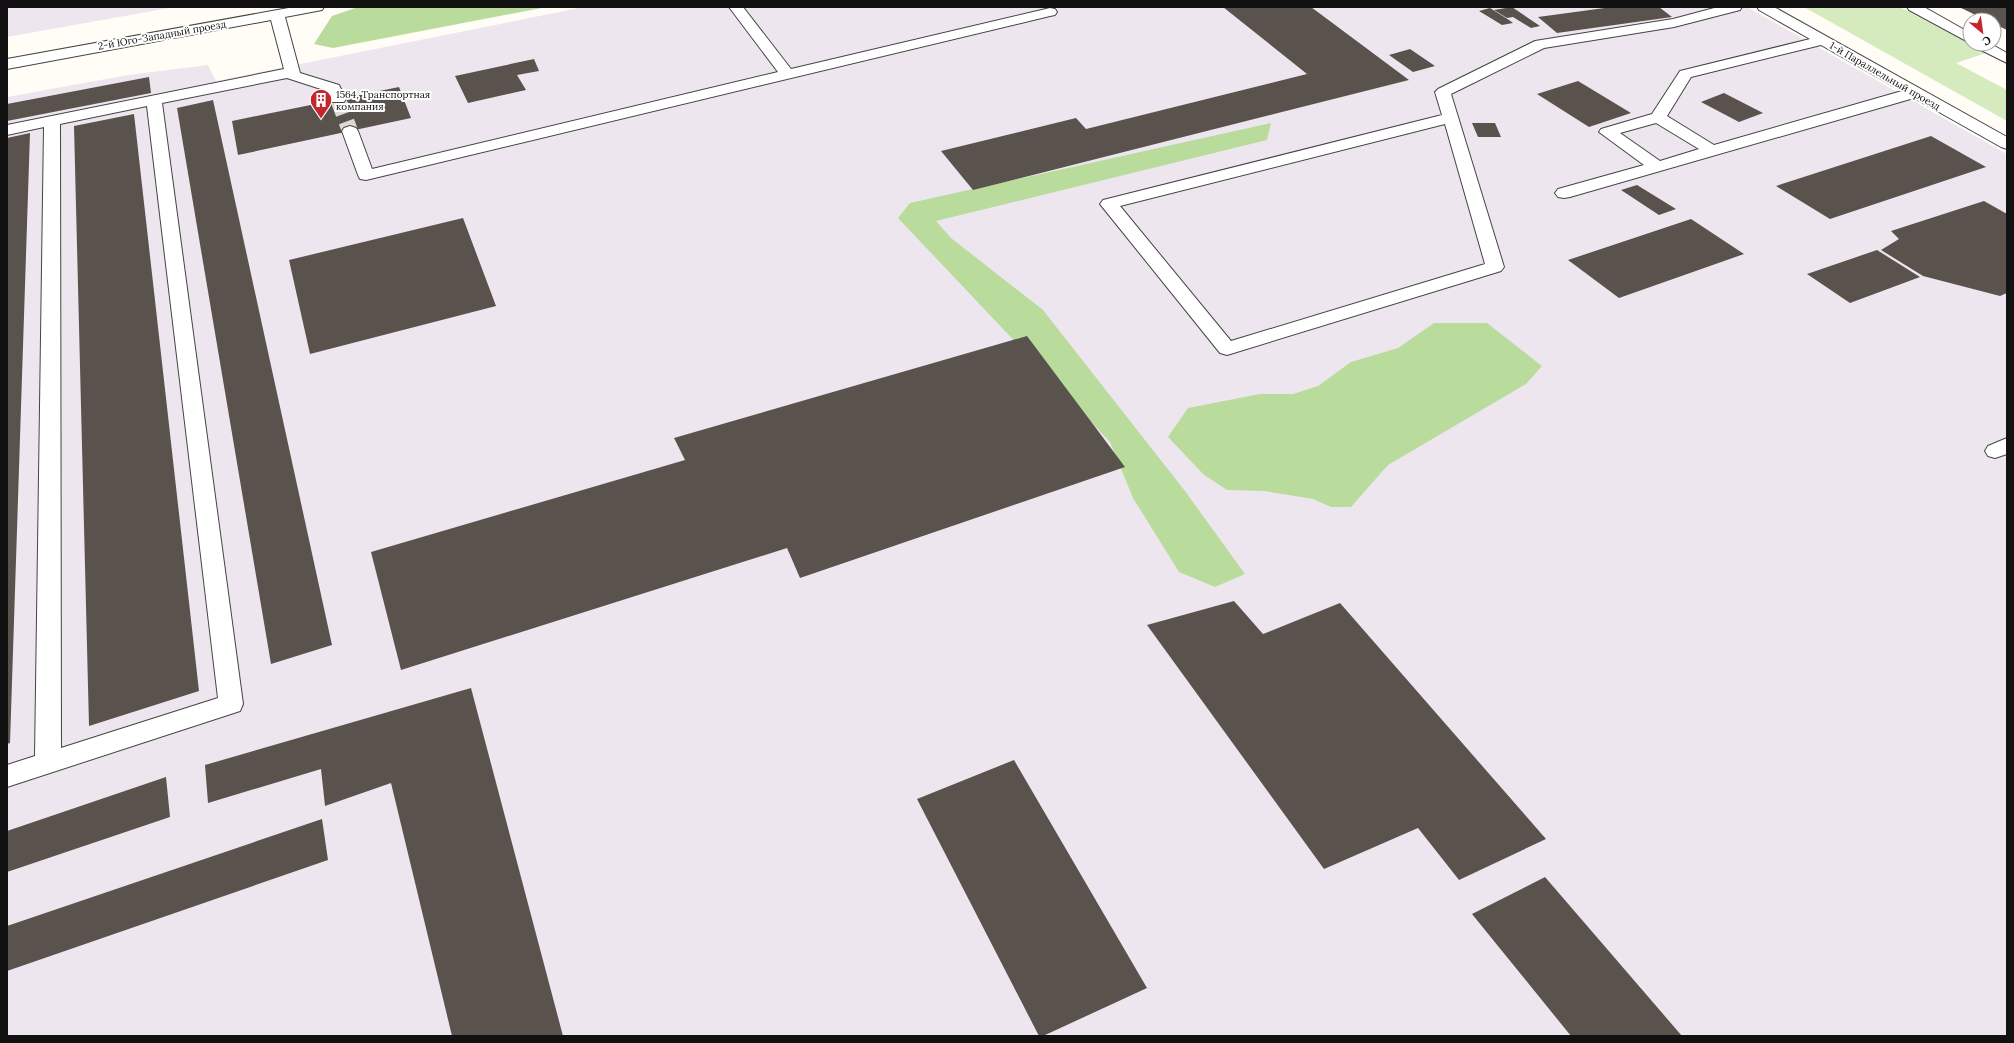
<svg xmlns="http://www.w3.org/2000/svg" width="2014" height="1043" font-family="Lora,serif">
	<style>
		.industrial { fill: #eee6ef }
		.green { fill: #d5ebbd }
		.forest { fill: #b9dc9c }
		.building { fill: #5a524d }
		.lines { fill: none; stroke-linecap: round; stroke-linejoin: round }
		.minor-tunnel { stroke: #dbdad3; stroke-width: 16; stroke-dasharray: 16 8; stroke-linecap: butt }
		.minor-casing { stroke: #444; stroke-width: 2 }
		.minor { fill: #fff; fill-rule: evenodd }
		.labels { text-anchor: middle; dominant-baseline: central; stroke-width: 4; stroke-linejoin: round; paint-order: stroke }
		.far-street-label { font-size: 10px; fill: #111; stroke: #fff }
		.far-poi-label { font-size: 10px; fill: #111; stroke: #fff; text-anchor: start }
	</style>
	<rect width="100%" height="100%" fill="#fffdf5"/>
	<path class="industrial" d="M7,7H175L7,37Z
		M584,7H1747L2007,154V1036H7V97L128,75L208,65L216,81Z"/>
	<path class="green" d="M1804,7H1900L1986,53L1956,63L2007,90V121Z"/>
	<path class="forest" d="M358,7H547L333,48L314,44L332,16Z
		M1271,123L1267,140L936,221L951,238L1043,310L1185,491L1245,574L1215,587L1179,572L1133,498L1110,442L898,218L910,203Z
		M1434,323H1487L1542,366L1526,384L1388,465L1351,507H1331L1313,499L1264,491L1227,490L1203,474L1168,437L1188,408L1260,394H1293L1318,386L1351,362L1398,348Z"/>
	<path class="building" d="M1223,7H1311L1409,80L973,190L941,151L1076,118L1086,129L1307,74Z
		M1512,7L1540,26L1531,28L1513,17L1507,18L1494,10Z
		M1612,7H1659L1672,17L1557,33L1538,17Z
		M1959,7H2007V30L1994,24V20H1986Z
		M1490,8L1509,20L1513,23L1502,25L1479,11Z
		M1410,49L1435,66L1413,72L1389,55Z
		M534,59L539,71L517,75L526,90L468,103L455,76Z
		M149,77L151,93L7,121V104Z
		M1578,81L1631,113L1589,127L1537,94Z
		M399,87L411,118L238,155L232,121Z
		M1724,93L1763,113L1739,122L1701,102Z
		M213,100L332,645L271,664L177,108Z
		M134,114L199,691L89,726L74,126Z
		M1472,123H1495L1501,137H1478Z
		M30,133L10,743L7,744V138Z
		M1931,136L1986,167L1830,219L1776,186Z
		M1637,185L1676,209L1659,215L1621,190Z
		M1984,201L2007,214V293L2000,296L1923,276L1881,250L1899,239L1891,231Z
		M463,218L496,306L310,354L289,260Z
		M1691,219L1744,254L1619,298L1568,260Z
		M1877,250L1920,277L1850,303L1807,274Z
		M1027,336L1125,467L800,578L787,548L401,670L371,552L685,460L674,438Z
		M1234,601L1263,634L1340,603L1546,839L1459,880L1418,828L1324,869L1147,625Z
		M471,688L563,1036H452L391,783L325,806L321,769L208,803L205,765Z
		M1014,760L1147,988L1043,1036H1039L917,799Z
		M166,777L170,817L7,872V831Z
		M322,819L328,860L7,971V926Z
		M1545,877L1682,1036H1571L1472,914Z"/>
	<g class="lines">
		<path class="minor-tunnel" d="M338,99L350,131"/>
		<g class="minor-casing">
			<path id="minor" d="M294,7H324L322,10L285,17L300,73L339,85L346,99L344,102H332L327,91L287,78L162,103L243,704L240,711L7,787V765L35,756L44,127L7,135V125L284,69L271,20L7,69V59ZM147,106L218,698L61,748L60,124Z
				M729,7H743L791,69L1050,8L1055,9L1057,12L1055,15L1050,16L366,180L360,179L358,175L342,131L344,128L350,126L356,128L358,131L372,169L778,72Z
				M1718,7H1742L1740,10L1674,27L1544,48L1451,94L1504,267L1501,271L1227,355L1220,353L1100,204L1103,200L1442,115L1435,92L1438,89L1535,41L1673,19ZM1445,124L1485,264L1231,341L1120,206Z
				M1757,7H1774L2007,137V149L2001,147L1914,98L1570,197L1564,198L1558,197L1555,193L1558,189L1644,165L1599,132L1601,129L1652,114L1680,71L1810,39L1759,10ZM1821,45L1902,91L1714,145L1667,116L1691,77ZM1656,123L1699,149L1660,161L1620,133Z
				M1907,7H1924L1970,33V43L1909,10Z
				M1973,44H1991L2007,53V63L1975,47Z
				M2007,438V454L1995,458L1988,456L1985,451L1988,446Z"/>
		</g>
		<use href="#minor" class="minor"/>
	</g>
	<defs>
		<g id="building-pin" transform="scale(1.15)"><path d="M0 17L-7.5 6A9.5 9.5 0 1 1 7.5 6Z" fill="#c4262e" stroke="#fff"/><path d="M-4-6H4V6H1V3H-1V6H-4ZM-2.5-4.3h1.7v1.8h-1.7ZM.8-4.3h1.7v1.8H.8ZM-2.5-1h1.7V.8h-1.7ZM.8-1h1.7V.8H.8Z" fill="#fff"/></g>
	</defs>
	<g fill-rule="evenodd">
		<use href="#building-pin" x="321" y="100"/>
	</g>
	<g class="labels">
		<g class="far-street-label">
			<text transform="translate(162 35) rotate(-10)">2-й Юго-Западный проезд</text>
			<text transform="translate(1885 76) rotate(30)">1-й Параллельный проезд</text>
		</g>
		<g class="far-poi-label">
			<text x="336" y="94">1564, Транспортная<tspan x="336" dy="12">компания</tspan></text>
		</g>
	</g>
	<rect width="2014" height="1043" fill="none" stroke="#111111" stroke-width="16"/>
	<g transform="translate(1982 32) rotate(151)"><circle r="19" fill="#ffffff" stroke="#a0a0a0"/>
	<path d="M0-3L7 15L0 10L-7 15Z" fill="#c4262e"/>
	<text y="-6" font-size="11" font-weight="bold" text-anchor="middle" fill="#111111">С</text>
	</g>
</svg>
